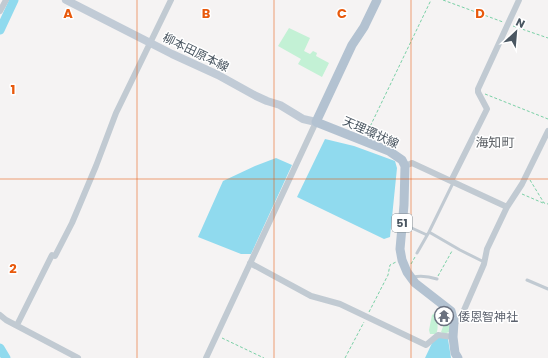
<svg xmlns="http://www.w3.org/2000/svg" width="548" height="358" font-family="Poppins,'Noto Sans JP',sans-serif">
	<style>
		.green { fill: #c3f1d5 }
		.water { fill: #90daee }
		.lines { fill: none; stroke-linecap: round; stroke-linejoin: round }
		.river { stroke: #90daee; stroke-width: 9 }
		.path { stroke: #7ad0a6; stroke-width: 1; stroke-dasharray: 3 2; stroke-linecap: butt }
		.service { stroke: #c1cad2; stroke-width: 3 }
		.minor { stroke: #c1cad2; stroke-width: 6 }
		.secondary { stroke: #c1cbd6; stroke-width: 8 }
		.primary { stroke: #b3c2d1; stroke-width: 9 }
		.grid { fill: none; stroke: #e8590c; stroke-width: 1; stroke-opacity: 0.55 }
		.labels { text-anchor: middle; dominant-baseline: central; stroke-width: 3; stroke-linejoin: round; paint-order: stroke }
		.shield { fill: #fff; stroke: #808990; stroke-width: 1 }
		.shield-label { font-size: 11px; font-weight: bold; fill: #4a5661 }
		.street-label { font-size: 12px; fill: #4a5661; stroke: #fff }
		.worship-label { font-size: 12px; fill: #5b616d; stroke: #fff; text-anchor: start }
		.neighbourhood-label { font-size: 13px; fill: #5f6368; stroke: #fff }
		.grid-label { font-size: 13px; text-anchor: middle; font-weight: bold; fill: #e8590c; stroke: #fff; stroke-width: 3; stroke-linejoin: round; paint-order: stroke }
	</style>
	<rect width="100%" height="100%" fill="#f5f3f3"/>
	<path class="green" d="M289,28L310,38L304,51L310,54L313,51L317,53L316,56L329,63L322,77L298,64L301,59L278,46Z
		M439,309H443L448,314L450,329L449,332L444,334L441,332L447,316L443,314C434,323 440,326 436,334H430L429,330L432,315Z"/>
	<path class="water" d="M325,139L354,146L395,161L397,168L390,237L384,239L297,197Z
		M276,158L292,165L251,254H241L198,237L223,181L255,166Z
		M438,336L448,339L451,358H425L433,341Z"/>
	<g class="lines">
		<path class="river" d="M0,30L14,0
			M0,348L6,358"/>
		<path class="path" d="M443,0L503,22
			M513,26L548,38
			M485,94L548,119
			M366,135L431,0
			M530,180L544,203L548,204
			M522,194L543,203
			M411,264L415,257
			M438,276L452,251
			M369,312L388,275L390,265L396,262
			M222,338L264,358
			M345,358L364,322"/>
		<path class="service" d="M403,224L427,235
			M429,232L460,250L484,262
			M417,253L429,232L453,183
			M413,277C422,275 428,276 437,279
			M527,280L548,289"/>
		<path class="minor" d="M0,11L6,0
			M405,166L412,163L507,207
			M451,181L487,109L478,92V89L519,0
			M250,263L311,296L340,304L426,345L438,335L453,337
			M0,315L6,320L78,358
			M454,322L457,321L461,317L484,264L487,249L507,207L522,184L548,131
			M17,325L52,255L55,256L72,223L96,166L116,113L171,0
			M206,358L316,122"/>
		<path class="secondary" d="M66,0L172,54L218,75L256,96L267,101L280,105L303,119L316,122"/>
		<path class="primary" d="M377,0L364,27L352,45L316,122L389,151L402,160L405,166L404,205L400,249L402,260L407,272L415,283L451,311L454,322L453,337L455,353L458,358"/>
	</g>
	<path class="grid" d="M137,0V358M274,0V358M411,0V358M0,179H548"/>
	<defs>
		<g id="temple-ring" transform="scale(1)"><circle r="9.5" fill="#fff" stroke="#6b7280" stroke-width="1.5"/><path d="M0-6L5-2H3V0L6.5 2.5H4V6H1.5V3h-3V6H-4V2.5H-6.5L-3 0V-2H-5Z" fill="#6b7280"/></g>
	</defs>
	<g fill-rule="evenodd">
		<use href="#temple-ring" x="444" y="316"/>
	</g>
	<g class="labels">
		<rect class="shield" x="392" y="214" width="20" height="18" rx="3"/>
		<g class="shield-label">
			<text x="402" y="223">51</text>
		</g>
		<g class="street-label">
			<text transform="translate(196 52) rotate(26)">柳本田原本線</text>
			<text transform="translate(371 132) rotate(24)">天理環状線</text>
		</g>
		<g class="worship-label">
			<text x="458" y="316">倭恩智神社</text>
		</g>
		<g class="neighbourhood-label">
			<text x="495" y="142">海知町</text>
		</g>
	</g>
	<g class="grid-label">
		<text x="68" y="18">A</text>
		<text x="206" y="18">B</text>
		<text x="342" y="18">C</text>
		<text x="480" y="18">D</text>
		<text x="13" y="94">1</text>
		<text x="13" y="273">2</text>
	</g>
	<g transform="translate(516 32) rotate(26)" stroke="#ffffff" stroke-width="3" paint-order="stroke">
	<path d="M0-3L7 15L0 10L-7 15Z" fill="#4a5661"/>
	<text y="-6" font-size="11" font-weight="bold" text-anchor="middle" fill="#4a5661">N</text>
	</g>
</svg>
